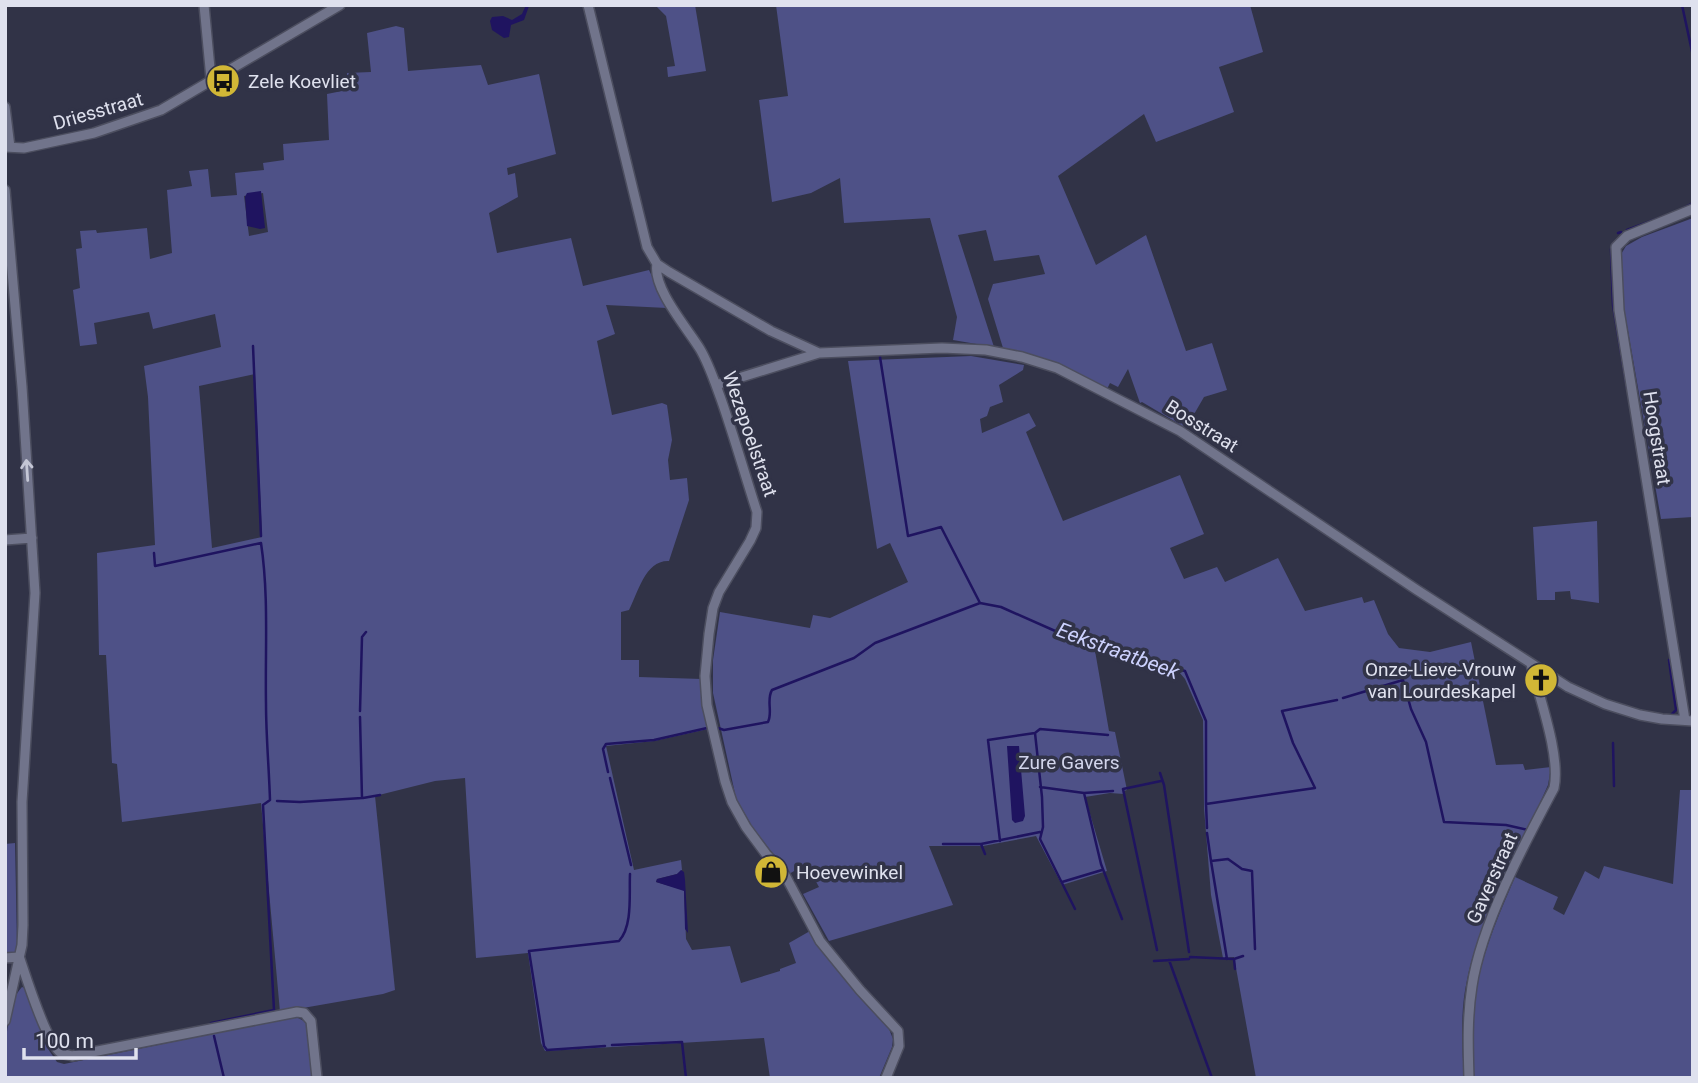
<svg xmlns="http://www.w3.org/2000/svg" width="1698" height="1083" font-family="Roboto,sans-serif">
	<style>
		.green { fill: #4e5187; fill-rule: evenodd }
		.water { fill: #1f1460 }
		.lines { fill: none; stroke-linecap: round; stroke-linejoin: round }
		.stream { stroke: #1f1460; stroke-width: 2.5 }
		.minor-casing { stroke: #4c4e5f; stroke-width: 12 }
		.minor { stroke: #71748b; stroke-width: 9 }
		.oneway { stroke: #c4c6d5 }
		.labels { text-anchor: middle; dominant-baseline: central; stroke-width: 7; stroke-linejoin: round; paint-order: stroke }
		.poi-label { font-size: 19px; fill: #dfe1ee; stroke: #313347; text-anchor: start }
		.street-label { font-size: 19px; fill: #dfe1ee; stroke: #313347 }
		.park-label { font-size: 19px; fill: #d2d5ec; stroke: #313347 }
		.water-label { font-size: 21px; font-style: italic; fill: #ccd1fd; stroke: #313347 }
	</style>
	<rect width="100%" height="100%" fill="#313347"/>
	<path class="green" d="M655,5H695L706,71L668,77L667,67L675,66L666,16Z
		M776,5H1250L1263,52L1219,67L1234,112L1156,142L1144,114L1058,176L1096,265L1146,235L1186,351L1212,343L1227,390L1204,397L1186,428L1142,402L1140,403L1128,369L1118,387L1110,383L1107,389L1055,362L1003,348L988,299L993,284L1045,274L1039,255L994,261L986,230L958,235L994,347L953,340L957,317L930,218L844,223L840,178L811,193L772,202L759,100L788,96Z
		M396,26L404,28L408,71L481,65L488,85L539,74L556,154L507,168L508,175L515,173L518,197L489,213L497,253L571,238L583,286L649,270L667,308L606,305L615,334L597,341L612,415L662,403L667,405L672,440L668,460L670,480L687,478L689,500L669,561C645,560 638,593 629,610L621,612V660H639V677L702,679L708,729L654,741L606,746L634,870L681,860L682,870L677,874L657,879L656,882L684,890L686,939L692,950L730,946L741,983L780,971V969L796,963L789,943L810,931L859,997L889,1029L893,1039L892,1047L879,1078H770L764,1038L545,1051L541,1043L528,953L476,958L465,778L435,781L375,796L395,990L383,994L280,1012L261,803L122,822L117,764L112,763L106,655H99L97,553L155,545L148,397L144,366L221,347L215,314L153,329L149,312L94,323L97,344L80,346L73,290L80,288L76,249L82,248L80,231L96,230L97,233L147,228L150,259L172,253L167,190L192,186L189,171L208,169L211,197L237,195L235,173L264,170L263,163L284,160L283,144L329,140L327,94L347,90V73L371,72L367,33ZM263,193L268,232L249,236L244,196ZM255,374L262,537L212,548L199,386Z
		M1693,218V517L1661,519L1624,308L1620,256L1626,246L1642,237Z
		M971,356L1024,365L1023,370L999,385L1003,402L990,407L987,416L980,419L982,433L1029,413L1036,426L1026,432L1063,521L1180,475L1204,534L1170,548L1184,579L1217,567L1225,582L1278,558L1305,611L1362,597L1364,603L1374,600L1388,634L1399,648L1430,652L1471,642L1496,765L1523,764L1525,770L1551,767L1548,785C1520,849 1481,912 1467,980C1460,1011 1462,1046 1464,1078H1256L1234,957L1223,958L1211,895L1204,808L1203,720L1185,679L1179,672L1094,645L1109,731L1115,732L1127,790L1124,791V794L1110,793L1085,797L1107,871L1062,885L1036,836L983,846H929L953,905L829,941L803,894L819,887L806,864L789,874L753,828L736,798L713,693V660L720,612L810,628L813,615L830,618L908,582L890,543L877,549L848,361Z
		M1597,521L1599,603L1571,599L1570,591L1555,592V600H1537L1533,527Z
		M1680,790H1693V1078H1473C1473,1053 1472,1026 1475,1001C1480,957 1498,917 1515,877L1558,897L1553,909L1564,915L1585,871L1599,879L1604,866L1673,884Z
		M15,843L17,945L15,952L5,955V844Z
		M22,987L27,989L46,1046L57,1062L64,1064L296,1017L308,1023L312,1078H5C5,1055 5,1004 22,987Z"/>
	<path class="water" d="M526,5L529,6L524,20L511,25L509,37L504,38L492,30L490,21L492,17L503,16L512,20L522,14Z
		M261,191L265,228L260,229L247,226L245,197L247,193Z
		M1007,746H1019L1025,816L1023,821L1015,823L1012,820Z
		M681,870L684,872L685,880L688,933L685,929L684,891L656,882L657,879L677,874Z"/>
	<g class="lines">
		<path class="stream" d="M1682,5L1693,56
			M1680,210L1693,203
			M1627,230L1665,216
			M1618,233L1621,232
			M1611,249L1613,305L1627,388
			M253,346L261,536
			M880,357L908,536L941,527L980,603
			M154,553L155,566L261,543C269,596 265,650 266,704C266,736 269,768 270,800L263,805L274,1010L211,1023
			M1669,660L1676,710L1671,715
			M1343,698L1403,680L1411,709L1426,742L1444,822L1506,825L1528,830
			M360,711L362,637L366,632
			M718,728L724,730L768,722C773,712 766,700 772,690L854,658L875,643L980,603L1001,607L1062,634L1185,671L1206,721V804L1315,788L1293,743L1282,711L1337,700
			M1035,733L1040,729L1108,735
			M1613,743L1614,786
			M608,772L603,749L606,744L654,740L707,728
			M1160,773L1164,785L1189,952
			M610,778L631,865
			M1040,787L1084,793L1113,791
			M1084,793L1101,864L1122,919
			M363,798L380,795
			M277,801L300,802L362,798L360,717
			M1206,804L1207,828
			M1207,833L1211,861L1228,859L1242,869L1252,871L1255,949
			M1000,841L988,740L1035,733L1042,797L1043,827L1040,839L1075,909
			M943,844H981L1040,832
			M981,844L985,854
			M1211,861L1227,959
			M1062,882L1102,870
			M1157,950L1123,789L1161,781
			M1190,957L1234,959L1235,969
			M1234,959L1243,956
			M1169,960L1212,1078
			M1154,961L1189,959
			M214,1036L224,1078
			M612,1045L682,1042L686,1078
			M605,1046L547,1050L544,1046L529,951L619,941C633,926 629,894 630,874"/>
		<g class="minor-casing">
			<path id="minor" d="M204,5L211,79
				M588,5L647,247L657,264L669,272L771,331L819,353L942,348L986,350L1022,357L1057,368L1180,431L1417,590L1568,687L1605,704L1640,715L1662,719L1693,721
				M5,107L10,147
				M5,147L24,148L94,133L161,110L340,5
				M5,190L22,387L35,593L22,802L23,925L22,945L5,1021
				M657,264C652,288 688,329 700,349C709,364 715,383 721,399C734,436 745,475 757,512L756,528L750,541L719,592L713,608L709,634L705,676L707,705L725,781L732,802L746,827L766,854L785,875L820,941L860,990L898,1031L899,1046L886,1078
				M716,385L819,353
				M5,540L32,538
				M1685,720L1619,310L1616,247L1627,236L1693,209
				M5,958L19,957
				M20,959C26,977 47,1044 61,1053C62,1054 70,1055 72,1056L297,1012L304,1013L311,1021L317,1078
				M1469,1078C1468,1047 1467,1017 1472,986C1481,925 1524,844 1554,788C1561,756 1539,697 1531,664"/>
		</g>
		<use href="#minor" class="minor"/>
	</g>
	<defs><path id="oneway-shaft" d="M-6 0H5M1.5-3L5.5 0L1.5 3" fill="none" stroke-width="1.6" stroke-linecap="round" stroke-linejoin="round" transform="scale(1.75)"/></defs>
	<use class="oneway" href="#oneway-shaft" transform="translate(27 470) rotate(-94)"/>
	<defs>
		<g id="bus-disc" transform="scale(1.75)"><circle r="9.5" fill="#d1b736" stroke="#313347"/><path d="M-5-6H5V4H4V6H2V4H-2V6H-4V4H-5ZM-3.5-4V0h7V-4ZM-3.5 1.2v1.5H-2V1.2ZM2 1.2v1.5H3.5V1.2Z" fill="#111"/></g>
		<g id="church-disc" transform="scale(1.75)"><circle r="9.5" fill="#d1b736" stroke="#313347"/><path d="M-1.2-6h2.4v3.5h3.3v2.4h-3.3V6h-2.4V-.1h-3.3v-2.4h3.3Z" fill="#111"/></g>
		<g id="shop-disc" transform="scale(1.75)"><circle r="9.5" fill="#d1b736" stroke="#313347"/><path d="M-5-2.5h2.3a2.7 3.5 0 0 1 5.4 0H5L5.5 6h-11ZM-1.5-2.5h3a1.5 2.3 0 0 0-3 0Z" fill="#111"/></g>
	</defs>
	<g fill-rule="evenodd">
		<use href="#bus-disc" x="223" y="81"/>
		<use href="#church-disc" x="1541" y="680"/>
		<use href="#shop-disc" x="771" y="872"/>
	</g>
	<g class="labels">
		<g class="poi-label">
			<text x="248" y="81">Zele Koevliet</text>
			<text x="1516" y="669" text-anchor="end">Onze-Lieve-Vrouw<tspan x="1516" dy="22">van Lourdeskapel</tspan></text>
			<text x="796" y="872">Hoevewinkel</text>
		</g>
		<g class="street-label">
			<text transform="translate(98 111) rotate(-16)">Driesstraat</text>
			<text transform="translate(1202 426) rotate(32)">Bosstraat</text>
			<text transform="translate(750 434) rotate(71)">Wezepoelstraat</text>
			<text transform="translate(1657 438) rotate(81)">Hoogstraat</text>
			<text transform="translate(1492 878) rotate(-66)">Gaverstraat</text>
		</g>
		<g class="park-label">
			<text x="1069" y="762">Zure Gavers</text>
		</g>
		<g class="water-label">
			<text transform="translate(1118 651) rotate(20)">Eekstraatbeek</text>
		</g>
	</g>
	<rect width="1698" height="1083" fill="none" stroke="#dfe1ee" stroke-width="14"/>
	<path d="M24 1048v10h112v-10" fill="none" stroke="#dfe1ee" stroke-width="3.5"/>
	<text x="35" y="1048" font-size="21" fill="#dfe1ee" stroke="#313347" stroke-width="5" paint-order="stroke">100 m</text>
</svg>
